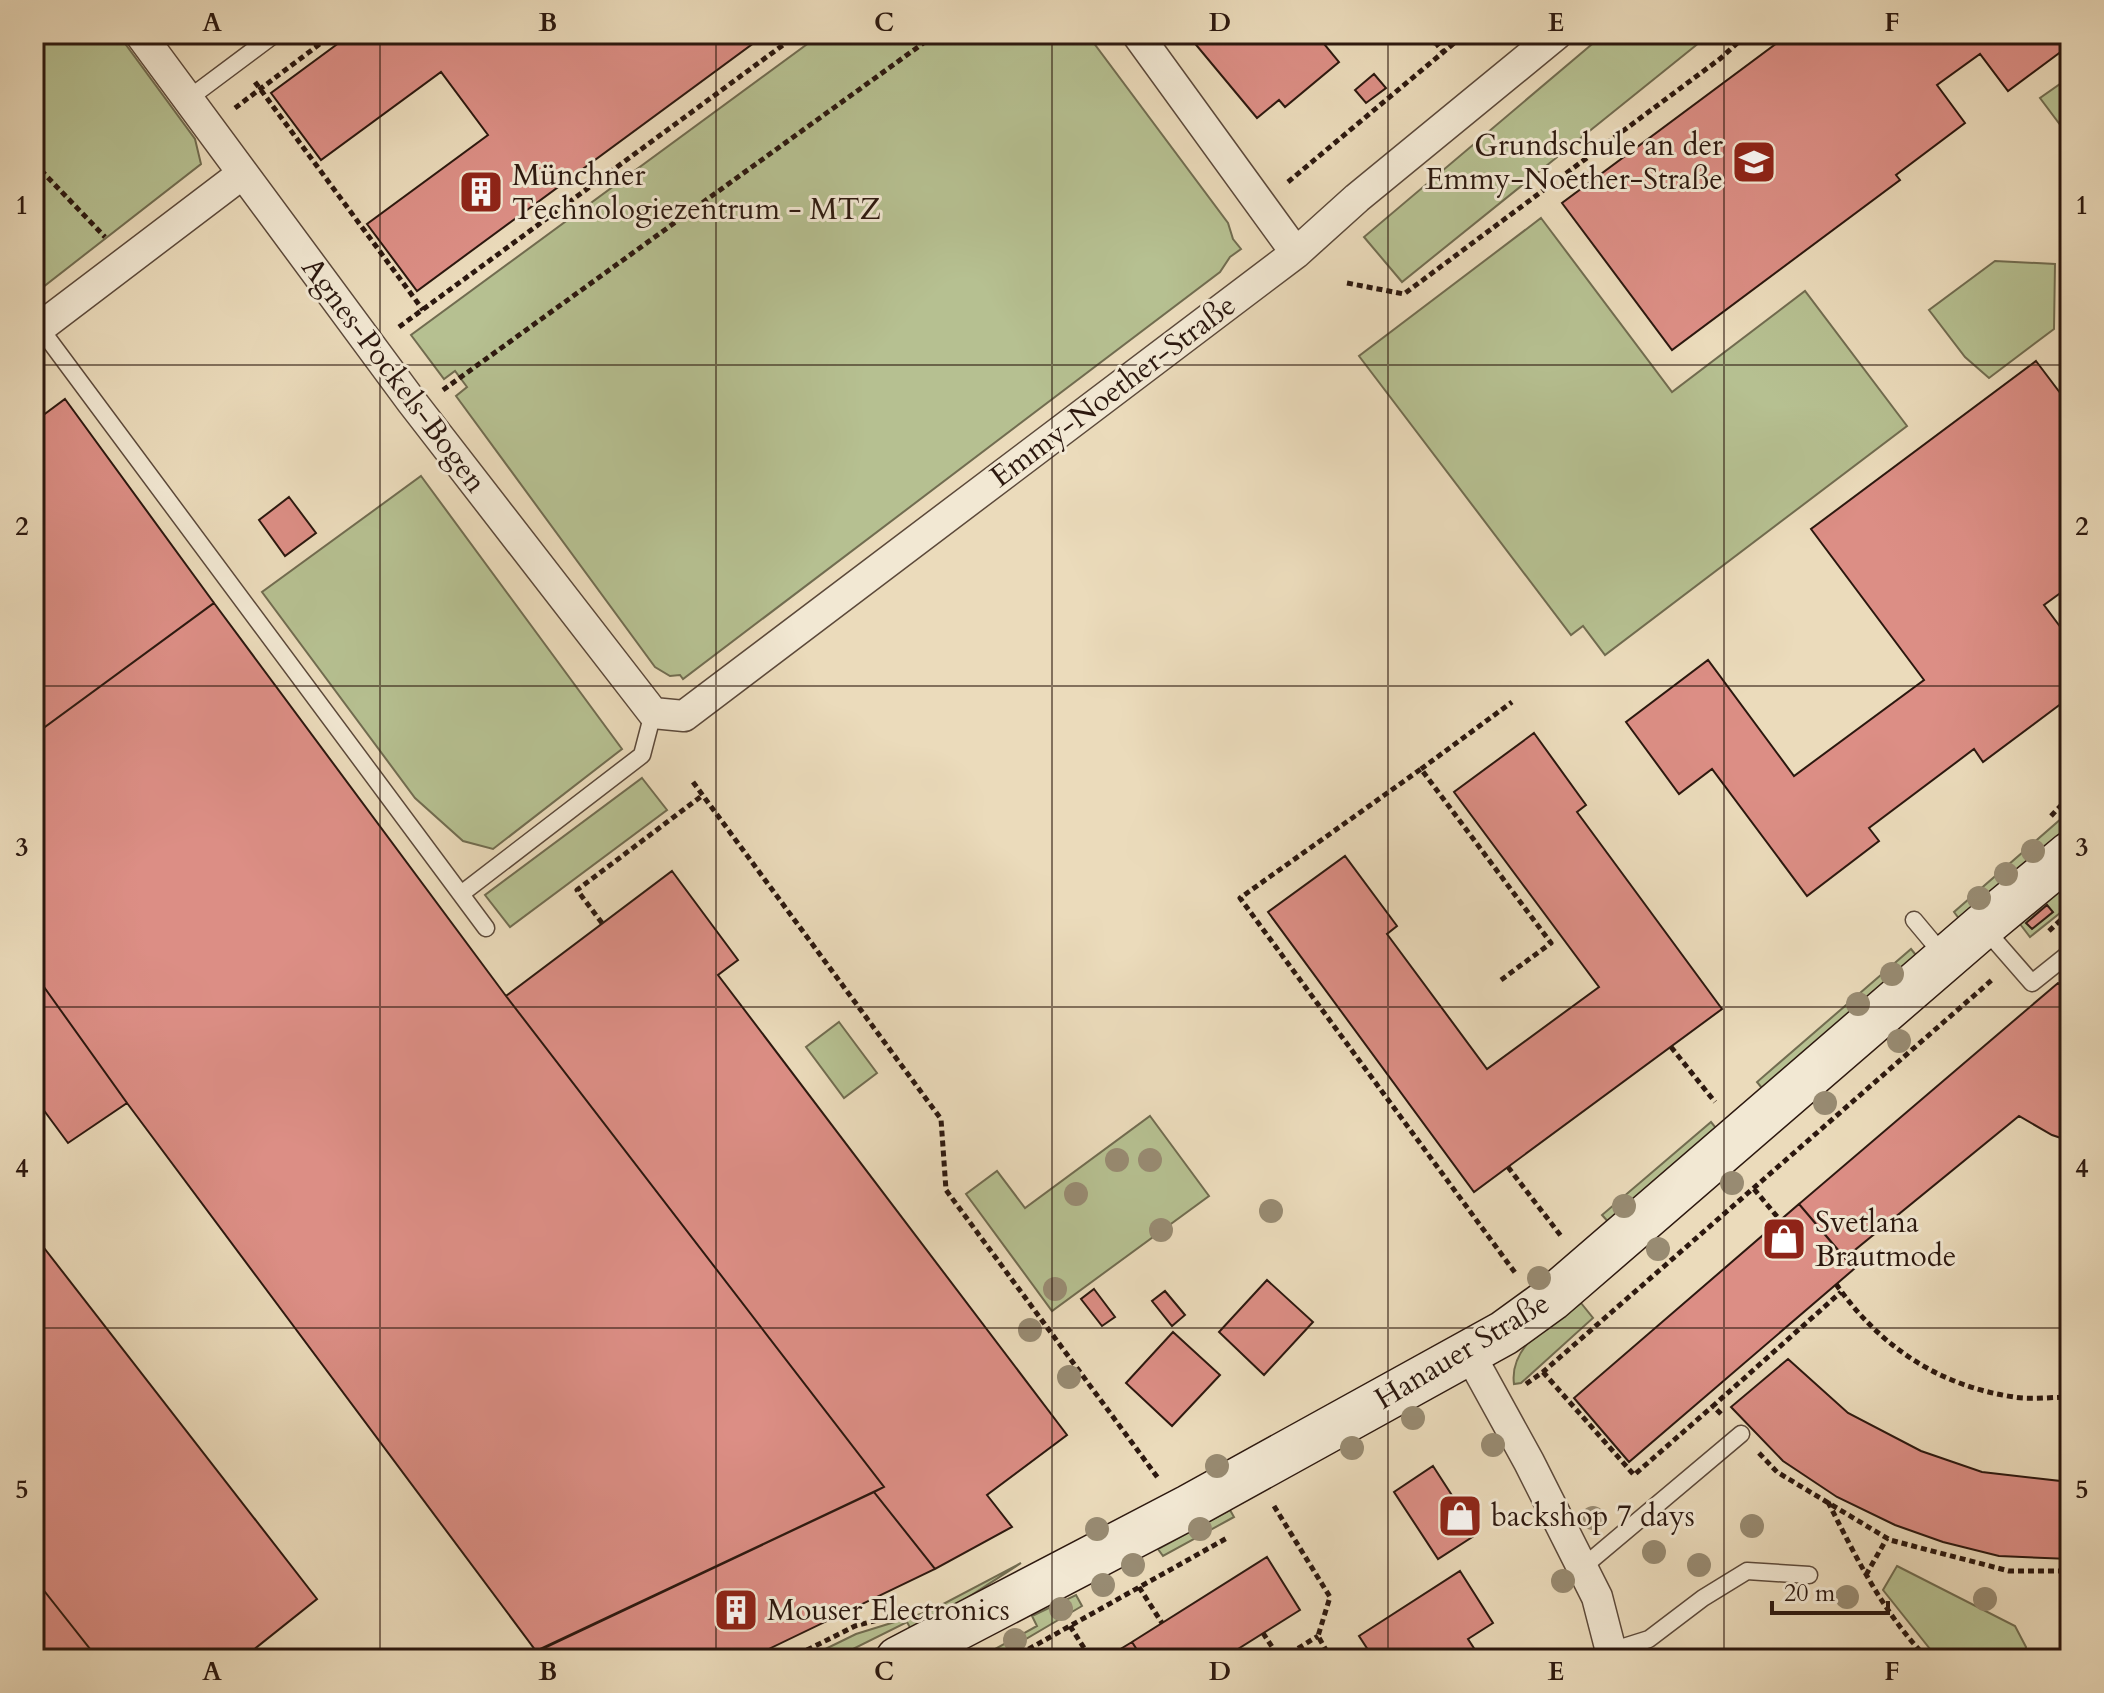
<svg xmlns="http://www.w3.org/2000/svg" width="2104" height="1693" font-family="Cardo,serif">
	<style>
		.green { fill: #b6c091; stroke: #716c50; stroke-width: 2 }
		.building { fill: #dc8e85; stroke: #2c180f; stroke-width: 2 }
		.lines { fill: none; stroke-linecap: round; stroke-linejoin: round }
		.lane-casing { stroke: #5c493a; stroke-width: 19 }
		.street-casing { stroke: #5c493a; stroke-width: 33 }
		.secondary-casing { stroke: #2c180f; stroke-width: 47 }
		.path { stroke: #2c180f; stroke-width: 5; stroke-dasharray: 6 4; stroke-linecap: butt }
		.lane { stroke: #f2e8d3; stroke-width: 16 }
		.street { stroke: #f2e8d3; stroke-width: 30 }
		.secondary { stroke: #f2e8d3; stroke-width: 44 }
		.tree { fill: #988b72 }
		.grid { fill: none; stroke: #2c180f; stroke-width: 2; stroke-opacity: 0.55 }
		.labels { text-anchor: middle; dominant-baseline: central; stroke-width: 6; stroke-linejoin: round; paint-order: stroke }
		.poi-label { font-size: 30px; fill: #2c180f; stroke: #f2e8d3; text-anchor: start }
		.street-label { font-size: 30px; fill: #2c180f; stroke: #f2e8d3 }
		.neatline { fill: none; stroke: #2c180f; stroke-width: 3 }
		.grid-label { font-size: 26px; text-anchor: middle; font-weight: bold; fill: #2c180f }
	</style>
	<rect width="100%" height="100%" fill="#ebdbbb"/>
	<filter id="stains"><feTurbulence type="fractalNoise" baseFrequency=".0025" numOctaves="4"/><feColorMatrix values="0 0 0 0 .2 0 0 0 0 .09 0 0 0 0 .02 0 0 0 .5 -.17"/></filter>
	<radialGradient id="worn" r=".72"><stop offset=".6" stop-color="#630" stop-opacity="0"/><stop offset="1" stop-color="#630" stop-opacity=".3"/></radialGradient>
	<path class="green" d="M34,34H118L195,139L201,164L38,291L34,285Z
		M821,34H1087L1228,223L1233,239L1241,249L1230,257L1220,272L683,679L680,675L670,676L655,667L456,396L467,387L455,371L444,379L411,335Z
		M1604,34H1710L1402,282L1364,237Z
		M2070,77V138L2040,98Z
		M1541,218L1672,392L1805,291L1907,426L1605,655L1583,626L1571,635L1359,356Z
		M1995,261L2055,264L2054,329L1989,378L1965,357L1929,310Z
		M421,476L622,749L493,849L463,841L415,798L262,592Z
		M642,778L667,810L510,927L485,895Z
		M2070,811V826L1960,920L1954,912Z
		M2070,880V905L2030,937L2020,924Z
		M1911,949L1920,960L1766,1093L1757,1082Z
		M839,1022L877,1073L844,1098L806,1047Z
		M1150,1116L1209,1196L1052,1311L966,1194L997,1171L1025,1208Z
		M1711,1122L1720,1133L1611,1225L1602,1215Z
		M1581,1303L1593,1318L1521,1383L1514,1384C1512,1369 1517,1356 1527,1344Z
		M1230,1510L1234,1517L1163,1556L1158,1549Z
		M1021,1563L913,1633L907,1622L833,1659H805L856,1634L930,1611Z
		M1897,1566L2015,1626L2026,1647L2025,1659H1938L1883,1590Z
		M1076,1595L1082,1606L992,1659H977L1037,1626L1032,1616Z"/>
	<path class="building" d="M351,34H766L417,291L367,224L488,135L441,72L321,160L271,93Z
		M1187,34H1316L1339,62L1285,107L1279,100L1257,118Z
		M1789,34H2070V45L2008,91L1980,54L1937,85L1965,123L1896,175L1900,180L1672,350L1562,203Z
		M1374,74L1386,88L1366,103L1355,90Z
		M2036,361L2070,406V586L2044,605L2070,640V697L1983,762L1974,749L1869,828L1879,841L1807,896L1712,769L1679,794L1626,722L1708,660L1794,776L1924,680L1811,529Z
		M65,399L214,603L34,735V422Z
		M289,497L316,533L285,556L259,520Z
		M214,603L506,996L884,1487L536,1651L127,1103L34,973V735Z
		M1534,733L1586,805L1577,812L1722,1009L1474,1192L1268,912L1345,856L1397,926L1387,934L1487,1069L1599,987L1454,792Z
		M672,871L738,960L718,975L1067,1435L987,1495L1012,1527L935,1569L874,1492L884,1487L506,996Z
		M2047,905L2053,912L2032,929L2026,923Z
		M34,973L127,1103L68,1143L34,1097Z
		M2058,983L2070,994V1141L2052,1135L2019,1116L1845,1258L1799,1204Z
		M1799,1204L1854,1269L1629,1462L1574,1398Z
		M41,1244L317,1599L242,1659H98L34,1578V1249Z
		M1267,1280L1313,1322L1264,1375L1219,1332Z
		M1094,1289L1115,1317L1102,1326L1081,1299Z
		M1165,1291L1185,1315L1172,1326L1152,1301Z
		M1173,1332L1220,1375L1172,1426L1126,1383Z
		M1788,1359L1848,1413L1921,1451L1982,1472L2069,1482L2070,1559L1999,1556L1943,1542L1895,1525L1837,1497L1783,1461L1731,1407Z
		M1433,1466L1477,1534L1438,1559L1394,1492Z
		M874,1492L935,1569L748,1659H521Z
		M1267,1557L1300,1610L1222,1659H1143L1132,1642Z
		M1460,1571L1493,1623L1468,1639L1481,1659H1374L1359,1636Z
		M34,1578L98,1659H34Z
		M1132,1642L1143,1659H1104Z"/>
	<g class="lines">
		<g class="lane-casing">
			<path id="lane" d="M188,99L275,34
				M40,328L486,928
				M461,894L642,755L653,713
				M1914,920L1945,957
				M1984,928L2032,983L2067,955L2070,959
				M1583,1567L1741,1434
				M1611,1651L1649,1639L1703,1598L1747,1571L1809,1575"/>
		</g>
		<g class="street-casing">
			<path id="street" d="M140,34L412,402L653,713L684,716L1296,253L1357,198L1557,34
				M1137,34L1296,253
				M34,332L242,174
				M1469,1353L1529,1462L1597,1597L1613,1659"/>
		</g>
		<g class="secondary-casing">
			<path id="secondary" d="M898,1659L1189,1507L1504,1333L1551,1299L1983,926L2070,854"/>
		</g>
		<path class="path" d="M1324,34L1328,38L1371,40L1410,35L1438,44
			M1429,34L1443,52
			M255,82L423,310
			M235,108L333,34
			M34,163L105,237
			M1288,182L1465,34
			M1347,283L1404,294L1721,58L1747,34
			M399,327L798,34
			M443,390L936,34
			M1421,769L1512,702
			M693,782L941,1119L946,1190L1158,1478
			M2051,816L2070,796
			M602,923L577,890L703,795
			M2049,931L2065,916
			M1501,980L1551,943L1421,769L1240,898L1516,1274
			M1671,1047L1715,1102
			M1508,1167L1561,1236
			M1754,1189L1780,1220
			M1836,1284C1879,1346 1939,1386 2014,1397C2032,1400 2052,1397 2070,1397
			M1543,1372L1634,1475L1713,1406
			M1526,1384L1543,1372L1993,979
			M1721,1414L1713,1406L1841,1292
			M1759,1453L1777,1472L1890,1540L2009,1571H2070
			M1828,1502C1856,1557 1884,1615 1928,1659
			M1274,1506L1330,1597L1318,1636L1331,1659
			M1866,1575L1887,1538
			M1139,1587L1162,1623
			M1070,1626L1091,1659
			M1263,1633L1280,1659
			M789,1659L855,1626L878,1620
			M1011,1659L1227,1538
			M1281,1659L1318,1636"/>
		<use href="#lane" class="lane"/>
		<use href="#street" class="street"/>
		<use href="#secondary" class="secondary"/>
	</g>
	<g class="tree">
		<circle cx="2033" cy="851" r="12"/>
		<circle cx="2006" cy="874" r="12"/>
		<circle cx="1979" cy="898" r="12"/>
		<circle cx="1892" cy="974" r="12"/>
		<circle cx="1858" cy="1004" r="12"/>
		<circle cx="1899" cy="1041" r="12"/>
		<circle cx="1825" cy="1103" r="12"/>
		<circle cx="1117" cy="1160" r="12"/>
		<circle cx="1150" cy="1160" r="12"/>
		<circle cx="1732" cy="1183" r="12"/>
		<circle cx="1076" cy="1194" r="12"/>
		<circle cx="1624" cy="1206" r="12"/>
		<circle cx="1271" cy="1211" r="12"/>
		<circle cx="1161" cy="1230" r="12"/>
		<circle cx="1658" cy="1249" r="12"/>
		<circle cx="1539" cy="1278" r="12"/>
		<circle cx="1055" cy="1289" r="12"/>
		<circle cx="1030" cy="1330" r="12"/>
		<circle cx="1069" cy="1377" r="12"/>
		<circle cx="1413" cy="1418" r="12"/>
		<circle cx="1493" cy="1445" r="12"/>
		<circle cx="1352" cy="1448" r="12"/>
		<circle cx="1217" cy="1466" r="12"/>
		<circle cx="1593" cy="1518" r="12"/>
		<circle cx="1752" cy="1526" r="12"/>
		<circle cx="1097" cy="1529" r="12"/>
		<circle cx="1200" cy="1529" r="12"/>
		<circle cx="1654" cy="1552" r="12"/>
		<circle cx="1133" cy="1565" r="12"/>
		<circle cx="1699" cy="1565" r="12"/>
		<circle cx="1563" cy="1581" r="12"/>
		<circle cx="1103" cy="1585" r="12"/>
		<circle cx="1847" cy="1597" r="12"/>
		<circle cx="1985" cy="1599" r="12"/>
		<circle cx="1061" cy="1609" r="12"/>
		<circle cx="1015" cy="1640" r="12"/>
	</g>
	<path class="grid" d="M380,34V1659M716,34V1659M1052,34V1659M1388,34V1659M1724,34V1659M34,365H2070M34,686H2070M34,1007H2070M34,1328H2070"/>
	<defs>
		<g id="school-square" transform="scale(2.3)"><rect x="-9" y="-9" width="18" height="18" rx="4" fill="#8f2418" stroke="#f2e8d3"/><path d="M0-5L7-2L0 1L-7-2ZM-4 1L0 2.5L4 1V4Q0 6-4 4Z" fill="#fff"/></g>
		<g id="building-square" transform="scale(2.3)"><rect x="-9" y="-9" width="18" height="18" rx="4" fill="#8f2418" stroke="#f2e8d3"/><path d="M-4-6H4V6H1V3H-1V6H-4ZM-2.5-4.3h1.7v1.8h-1.7ZM.8-4.3h1.7v1.8H.8ZM-2.5-1h1.7V.8h-1.7ZM.8-1h1.7V.8H.8Z" fill="#fff"/></g>
		<g id="shop-square" transform="scale(2.3)"><rect x="-9" y="-9" width="18" height="18" rx="4" fill="#8f2418" stroke="#f2e8d3"/><path d="M-5-2.5h2.3a2.7 3.5 0 0 1 5.4 0H5L5.5 6h-11ZM-1.5-2.5h3a1.5 2.3 0 0 0-3 0Z" fill="#fff"/></g>
	</defs>
	<g fill-rule="evenodd">
		<use href="#school-square" x="1754" y="162"/>
		<use href="#building-square" x="481" y="192"/>
		<use href="#shop-square" x="1784" y="1239"/>
		<use href="#shop-square" x="1460" y="1516"/>
		<use href="#building-square" x="736" y="1610"/>
	</g>
	<g class="labels">
		<g class="poi-label">
			<text x="1723" y="145" text-anchor="end">Grundschule an der<tspan x="1723" dy="34">Emmy-Noether-Straße</tspan></text>
			<text x="512" y="175">Münchner<tspan x="512" dy="34">Technologiezentrum - MTZ</tspan></text>
			<text x="1815" y="1222">Svetlana<tspan x="1815" dy="34">Brautmode</tspan></text>
			<text x="1491" y="1516">backshop 7 days</text>
			<text x="767" y="1610">Mouser Electronics</text>
		</g>
		<g class="street-label">
			<text transform="translate(394 375) rotate(53)">Agnes-Pockels-Bogen</text>
			<text transform="translate(1113 391) rotate(-37)">Emmy-Noether-Straße</text>
			<text transform="translate(1462 1351) rotate(-31)">Hanauer Straße</text>
		</g>
	</g>
	<rect width="2104" height="1693" fill="none" stroke="#ebdbbb" stroke-width="88"/>
	<path d="M1772 1601v12h116v-12" fill="none" stroke="#2c180f" stroke-width="4"/>
	<text x="1784" y="1601" font-size="24" fill="#2c180f" stroke="#f2e8d3" stroke-width="6" paint-order="stroke">20 m</text>
	<rect x="44" y="44" width="2016" height="1605" class="neatline"/>
	<g class="grid-label">
		<text x="212" y="31">A</text>
		<text x="548" y="31">B</text>
		<text x="884" y="31">C</text>
		<text x="1220" y="31">D</text>
		<text x="1556" y="31">E</text>
		<text x="1892" y="31">F</text>
		<text x="22" y="214">1</text>
		<text x="2082" y="214">1</text>
		<text x="22" y="535">2</text>
		<text x="2082" y="535">2</text>
		<text x="22" y="856">3</text>
		<text x="2082" y="856">3</text>
		<text x="22" y="1177">4</text>
		<text x="2082" y="1177">4</text>
		<text x="22" y="1498">5</text>
		<text x="2082" y="1498">5</text>
		<text x="212" y="1680">A</text>
		<text x="548" y="1680">B</text>
		<text x="884" y="1680">C</text>
		<text x="1220" y="1680">D</text>
		<text x="1556" y="1680">E</text>
		<text x="1892" y="1680">F</text>
	</g>
	<rect width="100%" height="100%" filter="url(#stains)"/>
	<rect width="100%" height="100%" fill="url(#worn)"/>
</svg>
